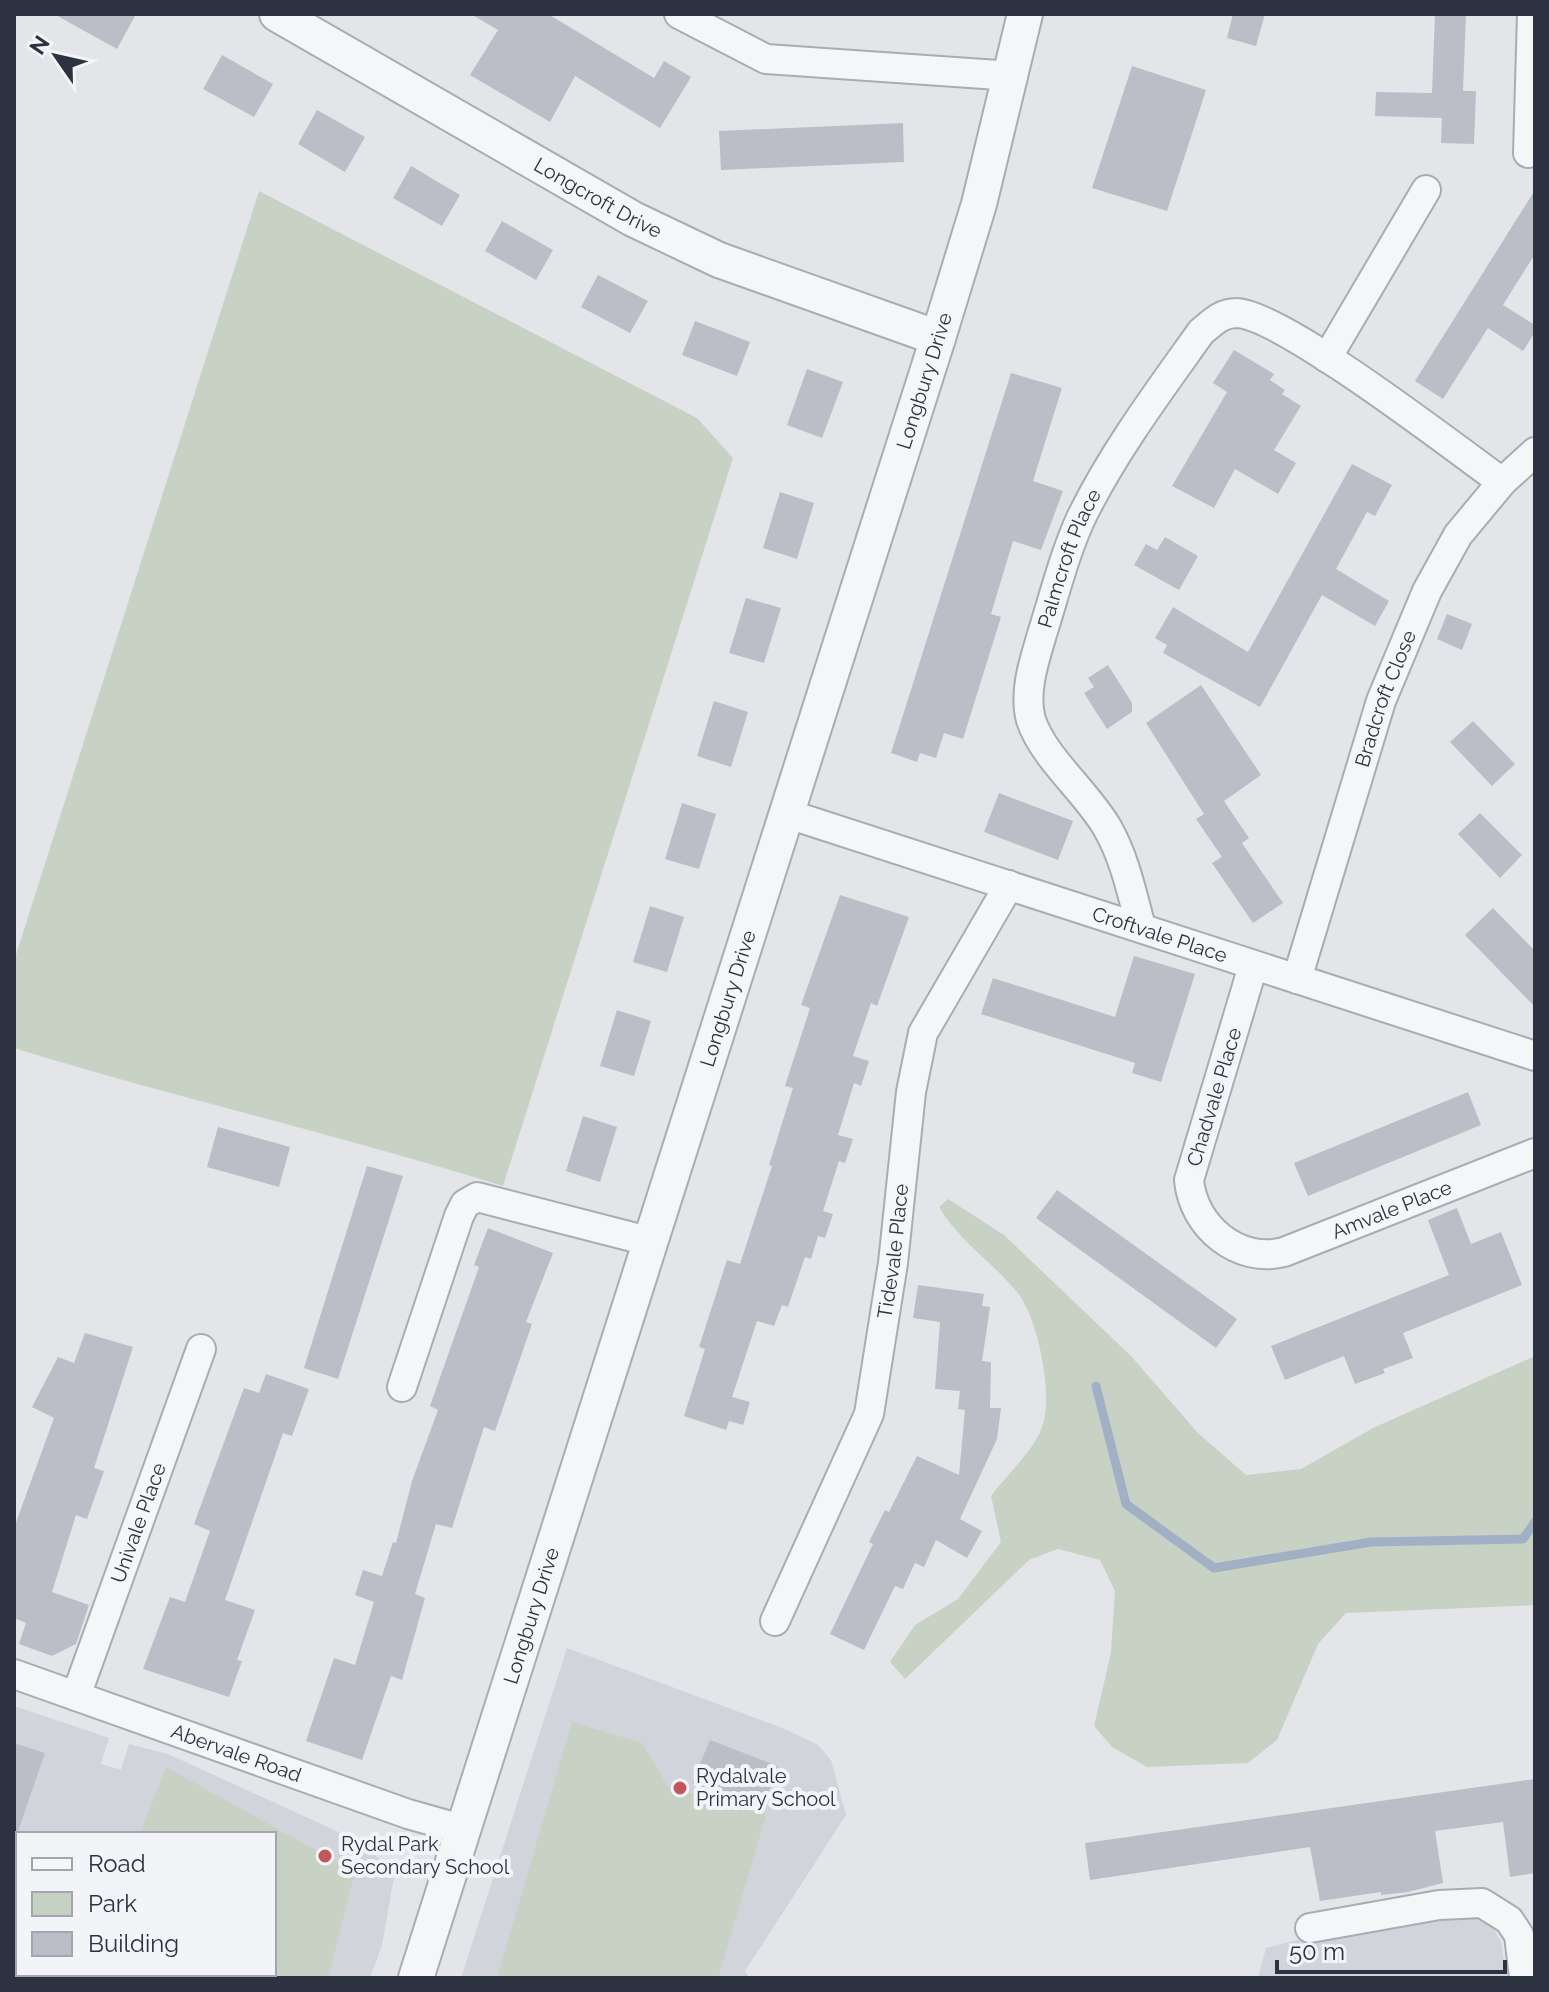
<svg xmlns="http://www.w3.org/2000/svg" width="1549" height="1992" font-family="Raleway,sans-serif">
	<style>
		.built { fill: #d1d4db; fill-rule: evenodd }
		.green { fill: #c7d2c5 }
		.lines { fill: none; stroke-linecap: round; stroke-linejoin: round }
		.stream { stroke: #a2b0c5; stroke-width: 9 }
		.building { fill: #bbbec6 }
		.minor-casing { stroke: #a9acb3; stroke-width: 32 }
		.tertiary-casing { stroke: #a9acb3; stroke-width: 38 }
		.minor { stroke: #f5f6f8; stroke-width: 28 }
		.tertiary { stroke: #f5f6f8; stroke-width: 34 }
		.poi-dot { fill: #bf575d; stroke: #f2f4f7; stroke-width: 3 }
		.labels { text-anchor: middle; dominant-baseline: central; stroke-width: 8; stroke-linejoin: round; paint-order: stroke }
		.street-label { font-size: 20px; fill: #2d3240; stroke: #f2f4f7 }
		.poi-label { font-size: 20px; fill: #2d3240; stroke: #f2f4f7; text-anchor: start }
	</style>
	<rect width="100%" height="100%" fill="#e3e5e9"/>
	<path class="built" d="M567,1648L785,1729L818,1745L831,1760L846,1815L745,1971L749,1978H461Z
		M14,1706L109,1738L101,1764L121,1770L129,1744L168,1754L356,1840L395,1871L382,1945L370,1978H14ZM18,1834H274V1974H18Z
		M1461,1912L1479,1916L1492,1926L1501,1942L1507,1978H1258L1266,1948L1320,1934Z"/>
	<path class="green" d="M259,191L697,418L733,458L503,1186C341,1135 176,1098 14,1048V961Z
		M948,1199L1004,1235L1131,1356L1198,1433L1246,1475L1301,1469L1373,1428L1535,1356V1605L1346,1613L1318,1644L1277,1740L1248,1763L1147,1767L1112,1747L1094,1726L1111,1653L1115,1591L1100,1560L1058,1549L1029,1560L905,1679L890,1662L915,1625L958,1599L1001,1542L991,1496C1007,1474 1033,1452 1042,1427C1054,1397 1038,1317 1017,1292C992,1262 959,1241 939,1207Z
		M572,1722L642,1743L668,1787L766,1815L718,1978H497Z
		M166,1767L355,1872L328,1978H86L88,1974H274V1834H140Z"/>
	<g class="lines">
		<path class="stream" d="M1096,1386L1126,1504L1214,1568L1371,1542L1523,1539L1535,1522"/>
	</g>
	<path class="building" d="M54,14H136L117,49Z
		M471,14H548L654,78L664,61L691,77L660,128L575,76L550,122L470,75L498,30Z
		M1233,14H1265L1256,46L1227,38Z
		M1435,14H1466L1463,91H1476L1474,144L1441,143L1442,118L1375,116L1376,92L1432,93Z
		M222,55L273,84L254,117L203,89Z
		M1132,66L1206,90L1167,211L1092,188Z
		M317,110L365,137L345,172L298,144Z
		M903,123L904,162L721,170L719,131Z
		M411,166L460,195L442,226L393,198Z
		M1535,190V254L1503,305L1535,325V332L1523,351L1488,328L1443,399L1415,381Z
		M502,221L553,250L536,280L485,251Z
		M598,275L648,301L630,333L581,307Z
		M695,321L750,342L737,376L682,355Z
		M1234,350L1274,374L1270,380L1285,390L1282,394L1301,406L1274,450L1296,463L1278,494L1235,469L1214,508L1172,486L1227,392L1213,383Z
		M807,369L843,382L822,438L787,425Z
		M1011,373L1062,388L1033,481L1063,491L1041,550L1013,541L991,614L1001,617L963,739L944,733L936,758L920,753L917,762L891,753Z
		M1352,464L1392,485L1375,516L1367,512L1336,569L1389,601L1375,626L1322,595L1260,707L1163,653L1167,645L1155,638L1173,607L1248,652Z
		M780,492L814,503L797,559L763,548Z
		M1165,537L1198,556L1179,590L1134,565L1146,544L1157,550Z
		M746,598L781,608L764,663L729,653Z
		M1447,614L1472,624L1462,650L1437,639Z
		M1108,665L1132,703V712L1107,729L1084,693L1094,687L1088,678Z
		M1201,685L1261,775L1224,801L1249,838L1242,843L1283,903L1253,923L1212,863L1222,857L1196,819L1204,814L1146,723Z
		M714,701L748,712L731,767L697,756Z
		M1473,721L1515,764L1492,786L1450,742Z
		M999,793L1073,821L1058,860L984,832Z
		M682,803L716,814L699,869L665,859Z
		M1480,813L1522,855L1500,878L1458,834Z
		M840,895L909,917L877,1006L871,1003L853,1056L869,1061L861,1086L854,1083L838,1135L853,1139L845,1163L839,1161L823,1211L833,1214L825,1238L818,1236L811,1259L805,1257L788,1307L782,1305L774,1326L757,1321L732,1397L750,1402L743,1425L729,1421L726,1430L684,1416L705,1349L699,1347L727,1260L740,1264L772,1166L769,1165L793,1088L785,1086L810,1008L801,1005Z
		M650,906L684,917L667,972L633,962Z
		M1493,908L1535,951V1007L1465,935Z
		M1134,956L1195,974L1161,1082L1132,1073L1135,1063L981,1014L993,978L1115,1017Z
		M617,1010L651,1021L634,1076L600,1066Z
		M1468,1092L1481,1125L1308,1196L1294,1163Z
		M583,1116L617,1127L600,1182L566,1171Z
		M218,1127L290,1147L279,1187L207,1167Z
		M367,1166L403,1176L338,1379L304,1368Z
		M1057,1190L1237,1319L1216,1348L1036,1218Z
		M1457,1208L1471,1244L1501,1232L1522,1285L1403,1333L1413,1358L1383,1369L1385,1373L1355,1384L1344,1356L1285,1380L1271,1346L1449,1275L1428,1220Z
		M488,1228L553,1253L526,1322L532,1324L495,1431L484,1427L452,1528L436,1524L415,1594L425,1598L402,1680L391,1676L362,1760L306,1741L334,1658L355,1665L374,1602L355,1595L363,1570L382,1576L393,1542L396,1543L412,1481L438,1410L430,1406L479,1267L474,1265Z
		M918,1285L984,1294L982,1306L990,1307L982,1361L991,1362L990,1408H1001L997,1439L960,1519L982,1531L967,1558L936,1540L924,1567L915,1563L903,1589L895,1586L864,1650L830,1634L873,1544L869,1542L885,1510L889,1512L917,1456L959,1475L965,1410L958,1409L960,1391L935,1389L940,1322L913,1318Z
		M85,1333L133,1347L94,1468L104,1471L87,1519L76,1515L52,1592L89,1605L76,1644L52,1656L19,1644L26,1623L14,1618V1528L54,1418L32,1407L58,1357L74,1363Z
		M266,1374L309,1389L292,1436L283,1433L225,1600L255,1610L237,1660L242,1661L229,1697L143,1669L170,1597L185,1602L210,1531L194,1524L244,1388L259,1393Z
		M710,1740L778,1766L763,1809L692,1783Z
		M14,1743L45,1753L18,1831H14Z
		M1535,1779V1873L1510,1877L1503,1822L1435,1831L1443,1883L1408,1892L1381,1895V1892L1320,1901L1310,1847L1090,1880L1085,1843Z"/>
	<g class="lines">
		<g class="minor-casing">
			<g id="minor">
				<path d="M679,14L766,59L1013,76"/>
				<path d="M1528,153L1532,14"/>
				<path d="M1327,358L1426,190"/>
				<path id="s1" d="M785,813L1535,1056"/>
				<path id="s2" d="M1141,927C1132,894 1125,859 1108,829C1088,793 1044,759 1031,720C1023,692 1035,658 1043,631C1055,593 1065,552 1082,516C1114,451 1159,391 1201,332C1213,322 1221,313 1237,313C1283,315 1456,449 1502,482"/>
				<path id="s3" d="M1253,966L1189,1180C1193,1226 1238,1264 1284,1252L1535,1153"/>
				<path id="s4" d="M1297,979L1381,701L1427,591L1458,535L1502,482L1535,452"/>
				<path d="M402,1387L459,1216L465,1204L477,1197L648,1241"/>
				<path id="s5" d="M775,1621L869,1414L893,1263L911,1092L923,1033L1009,885"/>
				<path id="s6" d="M14,1674L408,1814L461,1829"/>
				<path id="s7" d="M76,1696L201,1349"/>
				<path d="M1310,1928L1439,1905L1482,1903L1509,1920L1519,1935L1524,1978"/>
			</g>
		</g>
		<g class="tertiary-casing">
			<g id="tertiary">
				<path id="s8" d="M277,14L633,219L719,260L938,338"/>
				<path id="s9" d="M416,1978L938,338L979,204L1025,14"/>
			</g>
		</g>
		<use href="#minor" class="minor"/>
		<use href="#tertiary" class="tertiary"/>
	</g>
	<g class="poi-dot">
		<circle cx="680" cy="1788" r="8"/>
		<circle cx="325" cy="1856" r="8"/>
	</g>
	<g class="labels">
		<g class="street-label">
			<text stroke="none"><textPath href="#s8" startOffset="370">Longcroft Drive</textPath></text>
			<text stroke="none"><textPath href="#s9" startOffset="1676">Longbury Drive</textPath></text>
			<text stroke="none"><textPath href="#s2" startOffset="406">Palmcroft Place</textPath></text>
			<text stroke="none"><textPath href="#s4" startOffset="294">Bradcroft Close</textPath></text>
			<text stroke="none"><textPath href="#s1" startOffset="394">Croftvale Place</textPath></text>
			<text stroke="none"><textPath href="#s9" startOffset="1028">Longbury Drive</textPath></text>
			<text transform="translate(1214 1097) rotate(-73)">Chadvale Place</text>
			<text stroke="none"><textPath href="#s3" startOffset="474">Amvale Place</textPath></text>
			<text stroke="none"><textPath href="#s5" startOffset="392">Tidevale Place</textPath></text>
			<text stroke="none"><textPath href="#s7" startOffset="184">Univale Place</textPath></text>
			<text stroke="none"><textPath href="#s9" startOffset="380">Longbury Drive</textPath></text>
			<text stroke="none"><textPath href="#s6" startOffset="236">Abervale Road</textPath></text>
		</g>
		<g class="poi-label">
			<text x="696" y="1776">Rydalvale<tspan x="696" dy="23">Primary School</tspan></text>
			<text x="341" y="1844">Rydal Park<tspan x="341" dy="23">Secondary School</tspan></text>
		</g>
	</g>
	<rect width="1549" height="1992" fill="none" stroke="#2d3240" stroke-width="32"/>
	<rect x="16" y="1832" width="260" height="144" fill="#f2f4f7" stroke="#a3a6ae" stroke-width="2"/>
	<rect x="32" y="1858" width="40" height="12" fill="#f5f6f8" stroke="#a3a6ae" stroke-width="2"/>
	<text x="88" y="1872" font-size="24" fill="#2d3240">Road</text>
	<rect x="32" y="1892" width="40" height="24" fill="#c7d2c5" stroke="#a3a6ae" stroke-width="2"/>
	<text x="88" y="1912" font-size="24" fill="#2d3240">Park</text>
	<rect x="32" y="1932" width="40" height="24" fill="#bbbec6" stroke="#a3a6ae" stroke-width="2"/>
	<text x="88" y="1952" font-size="24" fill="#2d3240">Building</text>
	<g transform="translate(56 56) rotate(304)" stroke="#f2f4f7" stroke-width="6" paint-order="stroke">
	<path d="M0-6L14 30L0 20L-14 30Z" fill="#2d3240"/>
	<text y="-12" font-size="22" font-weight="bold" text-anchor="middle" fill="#2d3240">N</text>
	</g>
	<path d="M1277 1960v12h228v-12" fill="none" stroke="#2d3240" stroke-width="4"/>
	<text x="1289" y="1960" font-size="24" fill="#2d3240" stroke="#f2f4f7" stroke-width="6" paint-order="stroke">50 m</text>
</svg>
